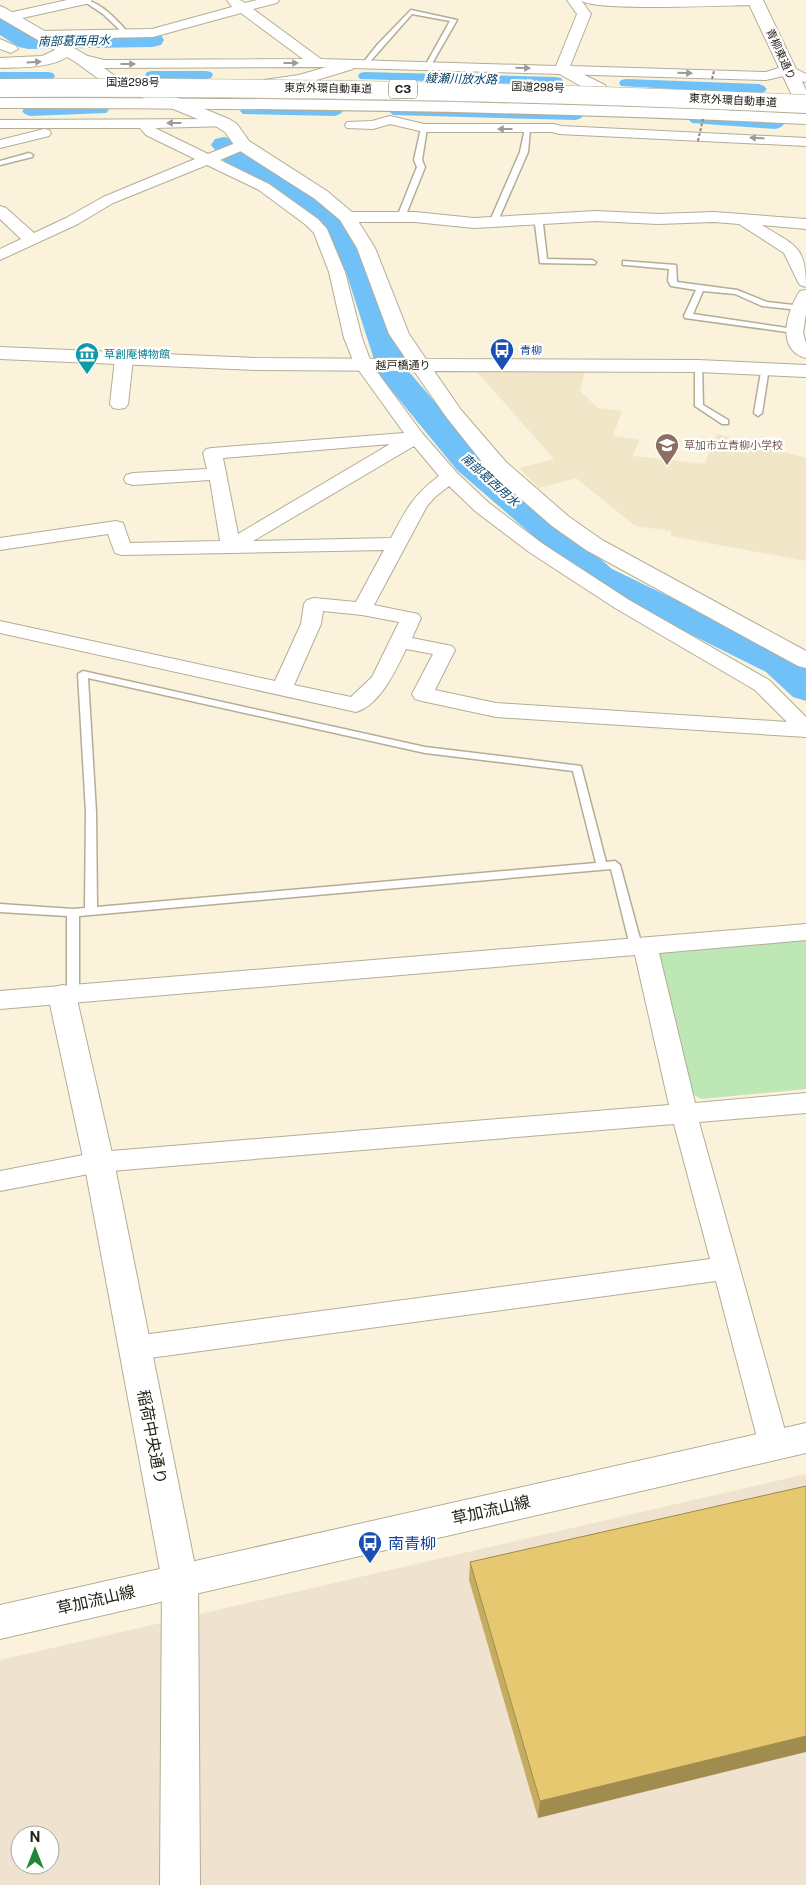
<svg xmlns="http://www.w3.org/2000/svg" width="806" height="1885" font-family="'Public Sans','Noto Sans JP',sans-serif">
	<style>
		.industrial { fill: #efe3cf; fill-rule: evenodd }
		.built { fill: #f1e7c8 }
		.green { fill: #bde8b6 }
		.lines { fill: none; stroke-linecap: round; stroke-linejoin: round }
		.canal { fill: #71c1f9; fill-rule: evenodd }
		.river { fill: #71c1f9; fill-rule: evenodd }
		.service-casing { stroke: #b4ad96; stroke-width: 3 }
		.minor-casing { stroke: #b4ad96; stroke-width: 2 }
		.tertiary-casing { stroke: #b4ad96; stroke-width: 2 }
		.primary-casing { stroke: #b4ad96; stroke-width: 2 }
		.trunk-casing { stroke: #b4ad96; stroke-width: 2 }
		.service { fill: #fff; fill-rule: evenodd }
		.minor { fill: #fff; fill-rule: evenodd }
		.tertiary { fill: #fff; fill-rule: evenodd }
		.primary { fill: #fff; fill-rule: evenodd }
		.trunk { fill: #fff; fill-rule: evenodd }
		.motorway-bridge-casing { stroke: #b4ad96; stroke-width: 19; stroke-linecap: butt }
		.path-bridge { stroke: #8b8676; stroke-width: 2; stroke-dasharray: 3 2; stroke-linecap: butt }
		.motorway-bridge { stroke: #fff; stroke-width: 18 }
		.wall { fill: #c5ac60 }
		.shaded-wall { fill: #a08c4e }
		.building { fill: #e5c870; stroke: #a08c4e }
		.oneway { fill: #9c9b97 }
		.labels { text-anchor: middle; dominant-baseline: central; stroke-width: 4.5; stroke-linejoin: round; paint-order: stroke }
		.far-street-label { font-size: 11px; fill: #232017; stroke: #fff }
		.far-transit-label { font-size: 11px; fill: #164399; stroke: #fff; text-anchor: start }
		.far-culture-label { font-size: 11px; fill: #0d838f; stroke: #fff; text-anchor: start }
		.far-education-label { font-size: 11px; fill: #785e54; stroke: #fff; text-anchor: start }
		.far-water-label { font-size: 12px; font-style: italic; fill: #004266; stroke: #fff }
		.shield { fill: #fff; stroke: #65635d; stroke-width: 1 }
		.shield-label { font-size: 12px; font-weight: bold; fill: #232017 }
		.near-street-label { font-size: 16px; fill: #232017; stroke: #fff }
		.near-transit-label { font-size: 16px; fill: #164399; stroke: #fff; text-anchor: start }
	</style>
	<rect width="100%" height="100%" fill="#faf2db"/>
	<path class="industrial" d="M806,1474V1885H0V1660ZM20,1835H50V1865H20Z"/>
	<path class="built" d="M476,371H585L580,391L598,408L622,411L613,436L639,440L633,456L704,464L717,434L806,458V561L671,536V531L635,526L576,478L539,488L519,468L554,459Z"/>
	<path class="green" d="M806,938V1089L702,1099L690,1093L654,949Z"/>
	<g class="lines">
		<path class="canal" d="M152,71H206L211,72L213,75L211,78L206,79L147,78L145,75L147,72Z
			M0,72H48L53,73L55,76L53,79L48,80H0Z
			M365,72L556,77L561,78L563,81L561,84L556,85L360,79L358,76L360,73Z
			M626,79L759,84L764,86L767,89L764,92L759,94L621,86L619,83L621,80Z
			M101,105L106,107L109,110L106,113L30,116L25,114L22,111L25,108L30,106Z
			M248,106H335L340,108L343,111L340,114L335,116L243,114L240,111L243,108Z
			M398,107L576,110L581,112L584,115L581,118L576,120L393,115L390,112L393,109Z
			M697,115L776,119L781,121L784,124L781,127L776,129L692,123L689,120L692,117Z"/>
		<path class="river" d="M0,18L9,20L33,35L152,33L161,35L164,40L161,45L152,47L28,49L19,47L0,35Z
			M224,137L233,139L246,151L333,203L376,272L410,373L481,456L612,569L792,656L806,669V701L793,697L766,672L588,583L457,470L379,375L346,272L312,214L226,163L211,145L215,139Z"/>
		<g class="service-casing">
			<path id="service" d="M82,0C100,0 116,20 128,32V34H124L103,14Z
				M411,10L457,20L430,67L425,66L450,21L412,14L367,65H363L362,64L378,44Z
				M424,126L427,128L422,160L425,167L405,217L398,219L397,217L417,167L414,160L421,128Z
				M525,128L530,129L528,152L497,223L490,225L489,223L520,152Z
				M29,153L33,155L32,157L0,165V161Z
				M532,217H538L543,224L547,259L592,260L596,262L595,264L540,263L535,224L531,219Z
				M623,261L676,265L677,282L737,290L767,302L802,306L803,308L799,310L762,306L735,294L703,291L693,314L794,329L798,331L794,333L685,318L684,316L696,290L671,286L668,281L669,269L626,265H623Z
				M695,364L702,366L703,405L728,420V424H722L695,406Z
				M762,366L769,368L762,413L758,416L754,413Z
				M83,671L425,747L581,766L606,862L615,861L620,865L642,946L636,950L630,946L611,869L79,916V994L73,998L69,997L67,994V916L0,912V904L73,909L85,908L86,812L78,674ZM88,678L425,753L573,771L596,863L97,907L96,812Z"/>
		</g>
		<g class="minor-casing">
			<path id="minor" d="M67,0H92L90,3L9,21L2,17L4,14Z
				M227,0H240L245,3L257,0H279L277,3L253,9L321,59L556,66L577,14L567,0H581L591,14L570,66L766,72L788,65L806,74V82L794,80L788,75L766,80L318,67L104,68L75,61L73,58L80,54L104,60L303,59L241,13L153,37L40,39L33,35L40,31L152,29L232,7Z
				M581,0H762L763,1L756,5C732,5 591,12 581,0Z
				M0,39L16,46L18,49L11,53L0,49Z
				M390,116L424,124H554L561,126L806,138V146L559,134L552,132H424L390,124L373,129L347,128L345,125L347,122L372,121Z
				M223,119L228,120L230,123L228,126L155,128L208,154L238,142H248L250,145L248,148L220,160L269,184L318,219L327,229L345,272L362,338L372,365L422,433L457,473L489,503L543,544L629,600L769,680L806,717V737L496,717L422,701L415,699L412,694L433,654L406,649C396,670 380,705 356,712L0,633V621L275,681L301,624L304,604L307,600L314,598L356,602L384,550L122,555L115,553L108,534L0,550V538L116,521L123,523L130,543L220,541L210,480L133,485L126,483L124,479L126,475L133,473L207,469L203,453L206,449L212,448L404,433L355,365L344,338L329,272L314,233L306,225L259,190L207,165L113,203L78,224L0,260V249L21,239L0,219V206L6,208L34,233L66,218L103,197L195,159L146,135L140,128H0V120ZM390,444L238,534L223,458ZM414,446L439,476C413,495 406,510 391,538L253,541ZM449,486L475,511L529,552L615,608L755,690L787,722L496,703L435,690L455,650L452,646L412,638L421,618L418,614L374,605L427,506L435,497ZM323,611L362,615L399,622L372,677L351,697L294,685L321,624Z
				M44,129L49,130L51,133L49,136L0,148V140Z
				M596,211L658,214L714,212L806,219V229L762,225C795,246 806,245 806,287L800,285L798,282L784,253L739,224L714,222L658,224L596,221L474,228L415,222H347L341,220L339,217L341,214L347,212H415L474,218Z
				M806,290V314L803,333L806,343V358C775,350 787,310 800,291Z
				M124,354L130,355L133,359L128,404L125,408L119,409L113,408L110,404L115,359L118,355Z
				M806,924V940L659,953L695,1103L806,1093V1113L699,1122L789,1445L784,1454L774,1458L764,1454L759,1445L716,1281L135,1360L125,1356L121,1348L125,1340L135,1336L710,1259L674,1124L99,1172L0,1191V1171L99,1152L669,1105L635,955L0,1009V991Z"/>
		</g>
		<g class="tertiary-casing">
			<path id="tertiary" d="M747,0H763L806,90V113L800,112L798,108Z
				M0,6L5,8L86,55L119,79L178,98L229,119L237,124L249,141L327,191L353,213L375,248L409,334L426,359L698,360L806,365V377L698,372L434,371L461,410L506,462L568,516L602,540L806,651V668L798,666L586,550L552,526L490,472L447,418L414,371L256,370L0,359V347L256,358L406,359L389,334L357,248L340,220L315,199L237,149L225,132L217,127L166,106L107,85L74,61L0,18Z
				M62,985L72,988L76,995L114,1162L198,1581L200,1885H160L162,1581L84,1162L48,995L52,988Z"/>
		</g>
		<g class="primary-casing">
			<path id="primary" d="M806,1423V1453L0,1639V1605Z"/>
		</g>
		<g class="trunk-casing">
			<path id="trunk" d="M66,45L72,47L74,50C61,69 21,67 0,68V58L42,56Z
				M347,61L353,63L355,66L353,69L300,85L270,88L264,86L262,83L264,80L299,75Z
				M562,64L605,85L607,89L605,93H593L556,72L554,69L556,66Z
				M0,98C269,98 537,101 806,114V124C537,111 269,108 0,108Z"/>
		</g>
		<use href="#service" class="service"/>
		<use href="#minor" class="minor"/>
		<use href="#tertiary" class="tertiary"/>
		<use href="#primary" class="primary"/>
		<use href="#trunk" class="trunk"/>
		<g class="motorway-bridge-casing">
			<path id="motorway-bridge" d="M0,88C269,87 537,91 806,104"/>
		</g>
		<path class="path-bridge" d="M712,79L714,71
			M698,141L703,119"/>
		<use href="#motorway-bridge" class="motorway-bridge"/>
	</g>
	<path class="wall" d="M806,1486L538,1818L469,1580L470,1562Z"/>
	<path class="shaded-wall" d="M806,1736V1752L538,1818L540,1801Z"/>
	<path class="building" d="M806,1486V1736L540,1801L470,1562Z"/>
	<defs><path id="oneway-solid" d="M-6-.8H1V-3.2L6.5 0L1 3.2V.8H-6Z" transform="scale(1.25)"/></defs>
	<g class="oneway">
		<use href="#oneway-solid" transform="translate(34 62) rotate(-4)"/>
		<use href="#oneway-solid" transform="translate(291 63)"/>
		<use href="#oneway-solid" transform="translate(128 64)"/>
		<use href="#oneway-solid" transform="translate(523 68) rotate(2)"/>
		<use href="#oneway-solid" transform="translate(685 73) rotate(2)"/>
		<use href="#oneway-solid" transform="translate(174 123) rotate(180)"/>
		<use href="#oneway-solid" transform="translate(505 129) rotate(-180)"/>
		<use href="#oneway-solid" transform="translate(757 138) rotate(-177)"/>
	</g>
	<defs>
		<g id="bus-pin" transform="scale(1.25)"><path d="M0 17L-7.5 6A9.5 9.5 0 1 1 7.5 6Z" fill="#1a4fb4" stroke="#fff"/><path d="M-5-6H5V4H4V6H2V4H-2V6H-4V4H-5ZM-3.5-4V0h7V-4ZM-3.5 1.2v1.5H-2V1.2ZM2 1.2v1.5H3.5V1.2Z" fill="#fff"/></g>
		<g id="museum-pin" transform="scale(1.25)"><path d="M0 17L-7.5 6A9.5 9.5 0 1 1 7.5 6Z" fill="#0f9aa8" stroke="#fff"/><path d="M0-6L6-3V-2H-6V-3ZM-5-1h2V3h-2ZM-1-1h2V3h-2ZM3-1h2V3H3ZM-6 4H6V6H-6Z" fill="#fff"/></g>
		<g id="school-pin" transform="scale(1.25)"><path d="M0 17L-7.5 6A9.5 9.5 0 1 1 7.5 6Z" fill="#8d6e63" stroke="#fff"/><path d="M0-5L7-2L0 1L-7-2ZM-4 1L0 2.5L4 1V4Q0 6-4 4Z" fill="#fff"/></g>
	</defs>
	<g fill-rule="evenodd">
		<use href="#bus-pin" x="502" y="350"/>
		<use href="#museum-pin" x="87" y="354"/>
		<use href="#school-pin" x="667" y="445"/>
		<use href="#bus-pin" x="370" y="1543"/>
	</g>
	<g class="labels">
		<g class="far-street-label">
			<text transform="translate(781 54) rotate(65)">青柳東通り</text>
			<text x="133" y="82">国道298号</text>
			<text transform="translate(538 87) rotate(2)">国道298号</text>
			<text transform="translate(328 88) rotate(1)">東京外環自動車道</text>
			<text transform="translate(733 100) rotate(3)">東京外環自動車道</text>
			<text x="403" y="365">越戸橋通り</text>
		</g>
		<g class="far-transit-label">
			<text x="520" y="350">青柳</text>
		</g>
		<g class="far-culture-label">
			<text x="104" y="354">草創庵博物館</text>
		</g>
		<g class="far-education-label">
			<text x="684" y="445">草加市立青柳小学校</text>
		</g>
		<g class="far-water-label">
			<text transform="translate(74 41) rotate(-1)">南部葛西用水</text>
			<text transform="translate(461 79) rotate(1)">綾瀬川放水路</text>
			<text transform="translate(490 480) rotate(42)">南部葛西用水</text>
		</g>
		<rect class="shield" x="389" y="79.5" width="28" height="19" rx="4"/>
		<g class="shield-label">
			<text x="403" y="89">C3</text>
		</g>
		<g class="near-street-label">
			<text transform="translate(152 1437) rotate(79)">稲荷中央通り</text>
			<text transform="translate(491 1510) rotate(-13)">草加流山線</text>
			<text transform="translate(96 1600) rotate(-13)">草加流山線</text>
		</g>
		<g class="near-transit-label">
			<text x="388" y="1543">南青柳</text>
		</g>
	</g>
	<g transform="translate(35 1850)"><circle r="24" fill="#ffffff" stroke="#a7a6a2"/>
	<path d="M0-4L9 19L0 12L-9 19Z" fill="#248538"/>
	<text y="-8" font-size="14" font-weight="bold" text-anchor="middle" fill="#232017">N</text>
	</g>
</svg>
